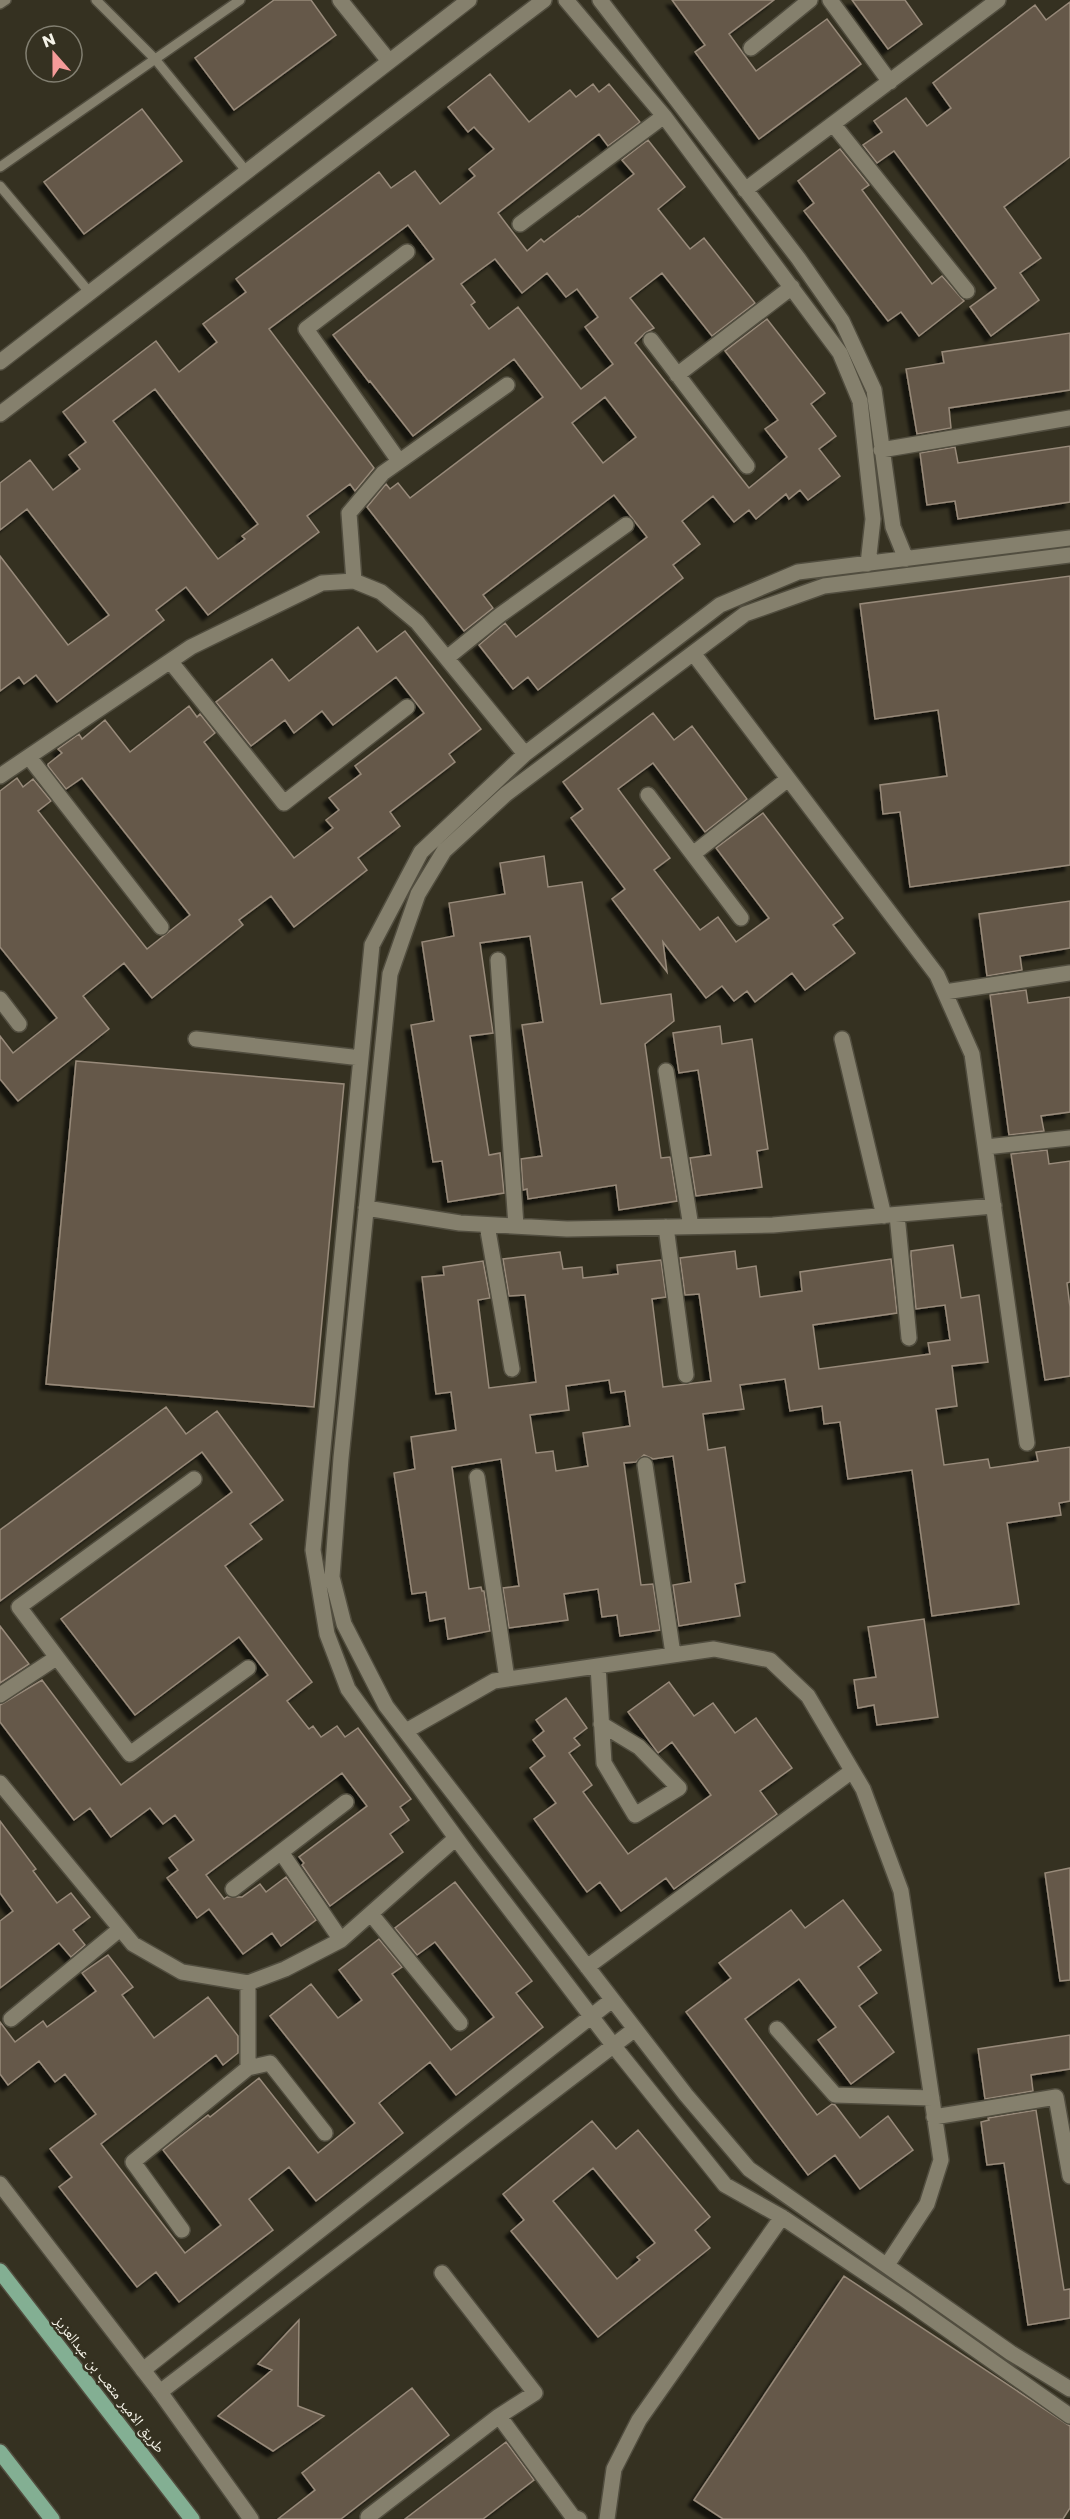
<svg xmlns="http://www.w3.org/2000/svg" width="1070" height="2519" font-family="Poppins,'Noto Naskh Arabic',sans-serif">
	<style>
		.building { fill: #65594a; stroke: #988a7a; stroke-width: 1.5; fill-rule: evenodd; filter: url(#shadow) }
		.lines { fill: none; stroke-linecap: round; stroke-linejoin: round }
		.lane-casing { stroke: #514d3f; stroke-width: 12 }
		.street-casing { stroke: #514d3f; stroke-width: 18 }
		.secondary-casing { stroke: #514d3f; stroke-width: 18 }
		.primary-casing { stroke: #514d3f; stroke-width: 18 }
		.lane { stroke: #85806d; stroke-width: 9 }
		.street { stroke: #85806d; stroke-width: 15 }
		.secondary { stroke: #85806d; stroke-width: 15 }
		.primary { stroke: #83af93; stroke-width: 15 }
		.labels { text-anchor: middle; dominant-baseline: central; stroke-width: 5; stroke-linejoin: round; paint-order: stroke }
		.street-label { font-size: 15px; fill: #f5f3e8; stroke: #353121 }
	</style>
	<defs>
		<filter id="shadow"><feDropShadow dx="-5.5" dy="5.5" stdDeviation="1.5" flood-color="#0009"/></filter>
	</defs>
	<rect width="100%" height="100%" fill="#353121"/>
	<path class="building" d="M274,0H311L336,35L234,110L195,58Z
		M672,0H774L729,34L756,71L827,19L861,64L759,139L695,52L705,45Z
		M852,0H905L922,24L888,49Z
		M1070,2V157L1004,207L1041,258L1020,273L1039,300L991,336L970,307L996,288L894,151L877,163L863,145L882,132L874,121L906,98L927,126L951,108L933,83L1035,5L1046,20Z
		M490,74L529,122L570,90L576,97L593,84L599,92L609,84L640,122L608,146L599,134L498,213L527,251L541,239L544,242L578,216L579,217L634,174L622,160L648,140L685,187L658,209L690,249L704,238L755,303L712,336L662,273L630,298L654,328L645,333L635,343L749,488L787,457L765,429L778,420L725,351L767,319L825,393L811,404L836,436L819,449L840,476L808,500L800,490L789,499L786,494L756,519L749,510L734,522L713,496L682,521L700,544L673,565L683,578L538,690L528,677L513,689L479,645L505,623L516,637L647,537L614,495L483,595L493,608L464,631L367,507L386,484L390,489L398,483L410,498L543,397L514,359L413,436L370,381L369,382L333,335L434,259L408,225L269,329L374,468L355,491L350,484L307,516L319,532L208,615L186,587L156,610L164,620L57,702L36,675L24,684L19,677L0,691V556L68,645L109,615L27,509L0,530V483L30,460L53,490L80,469L69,455L86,442L63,412L156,341L179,372L217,342L203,324L246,292L236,279L379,172L391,188L415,171L440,204L475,176L469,169L494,149L474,127L468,132L448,107ZM495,259L522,293L547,273L566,297L577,289L598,317L585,327L613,364L581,389L518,307L489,329L471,305L475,302L461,284ZM155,389L258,524L242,536L245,539L218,559L113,421ZM605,397L636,437L603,463L572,423Z
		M142,109L182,161L84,234L44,182Z
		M840,149L869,185L862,190L932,284L942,276L964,301L919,336L901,312L888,321L804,211L814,203L798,181Z
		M1070,333V390L949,408L951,428L917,434L906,369L944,363L942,352Z
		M1070,446V502L958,519L955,501L927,505L920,453L955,447L958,463Z
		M1070,576V865L910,887L900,812L883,814L880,785L947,776L938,710L875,719L860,604Z
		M358,627L377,652L405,631L481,729L449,754L455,762L390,812L400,826L358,858L367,870L294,927L271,896L239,920L243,925L152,998L124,963L83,996L109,1029L18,1101L0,1079V1036L13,1053L57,1018L0,947V791L17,778L23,787L33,779L51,801L38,811L147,949L190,915L82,778L66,789L48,766V764L62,753L58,749L79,734L82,739L105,720L130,752L189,706L197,717L200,714L215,733L204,742L294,858L333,828L326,820L339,810L329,798L361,774L355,766L424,713L396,677L333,725L322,711L294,733L285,720L251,746L216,702L272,659L289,681Z
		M653,713L674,740L692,726L747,799L705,832L653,763L618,789L670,858L654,870L700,930L718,917L736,942L769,918L716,848L763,813L843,918L833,925L855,953L805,990L792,973L755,1002L747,991L734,1001L722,986L706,998L663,942L667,972L612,899L625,889L571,818L583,809L563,782Z
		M544,856L548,887L582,882L601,1004L671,994L674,1021L645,1044L661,1158L670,1157L677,1201L619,1210L616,1185L528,1199L527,1189L523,1190L521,1159L542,1156L522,1025L543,1022L530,936L480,943L493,1033L470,1036L489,1155L500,1153L504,1193L448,1202L442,1161L433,1162L411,1025L434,1021L422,942L454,936L449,903L505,894L500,863Z
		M1070,901V948L1020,956L1022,970L987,976L979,914Z
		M1026,990L1028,1003L1070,997V1112L1041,1116L1044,1131L1009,1135L990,995Z
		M720,1026L722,1044L752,1039L768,1149L757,1151L762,1187L696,1196L690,1158L711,1155L698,1070L679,1073L673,1033Z
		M76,1061L344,1084L314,1407L46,1384Z
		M1047,1150L1049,1164L1070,1161V1282L1067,1283L1070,1307V1376L1045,1380L1011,1154Z
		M953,1245L961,1298L979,1295L988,1362L952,1366L957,1406L936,1409L944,1465L988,1459L990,1468L1038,1461L1036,1452L1070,1447V1501L1059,1503L1061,1515L1007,1523L1019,1604L932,1616L912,1470L848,1479L840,1422L824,1424L822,1406L790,1411L785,1379L740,1385L744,1409L703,1414L708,1450L725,1447L745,1582L735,1584L740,1616L679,1626L673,1585L691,1582L673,1456L653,1459L644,1455L636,1462L624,1463L641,1585L653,1584L660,1630L620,1636L617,1615L602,1617L598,1589L564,1594L568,1620L509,1628L503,1588L519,1586L501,1459L452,1467L469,1589L481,1587L482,1591H484L490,1631L448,1639L445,1618L430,1621L426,1592L412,1594L394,1473L415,1469L411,1437L456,1430L451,1392L436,1394L422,1277L444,1275L443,1267L483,1261L490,1298L478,1300L489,1388L536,1382L525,1295L509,1296L503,1259L560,1252L563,1269L582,1267L583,1278L618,1274L617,1265L661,1260L666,1297L652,1299L663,1387L711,1381L699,1294L685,1295L680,1258L735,1251L737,1269L756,1266L760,1297L802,1291L800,1272L891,1259L897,1313L813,1325L819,1369L930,1354L928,1343L950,1340L945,1305L916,1309L911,1256V1251ZM609,1380L611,1393L625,1391L630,1426L583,1433L588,1466L556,1471L553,1451L536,1453L530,1415L569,1410L566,1386Z
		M166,1407L186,1434L217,1411L283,1500L250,1524L262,1539L225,1566L312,1682L287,1701L309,1729L313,1726L321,1737L337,1726L345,1737L358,1728L411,1799L400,1807L409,1820L390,1834L403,1852L330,1906L302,1865L304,1863L299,1857L367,1806L342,1773L206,1875L224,1899L227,1897H242L260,1884L266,1892L286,1877L316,1920L281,1946L272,1933L243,1954L209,1909L197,1918L167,1878L178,1870L169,1858L194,1840L175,1815L163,1824L150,1808L111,1837L90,1808L74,1820L0,1722V1705L42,1680L121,1785L268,1675L239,1637L135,1715L61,1619L232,1492L202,1452L0,1601V1530Z
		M924,1619L938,1717L877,1725L874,1705L858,1708L854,1680L876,1677L868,1627Z
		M0,1626L29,1664L0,1683Z
		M669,1682L694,1716L713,1703L735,1733L756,1718L792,1768L760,1791L777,1814L674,1889L666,1878L621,1911L600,1882L587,1892L534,1819L556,1803L530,1768L545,1756L533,1740L544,1731L536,1720L566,1698L587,1728L574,1738L580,1745L569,1753L592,1785L583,1792L628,1854L711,1795L672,1742L658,1753L628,1712Z
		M0,1821L36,1869L33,1871L57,1903L71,1893L90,1917L73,1930L85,1945L71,1957L59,1943L0,1988V1921L13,1911L0,1893Z
		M1070,1868V1980L1060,1981L1045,1873Z
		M455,1882L532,1981L516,1993L543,2027L456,2095L430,2062L379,2103L403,2133L316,2201L289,2167L249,2199L273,2230L179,2302L156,2272L137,2287L59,2187L72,2177L50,2149L96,2114L65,2074L55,2082L39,2061L8,2085L0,2074V2022L15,2042L43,2021L47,2027L96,1991L82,1973L108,1955L133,1987L122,1995L154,2038L208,1997L238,2036V2053L223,2065L216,2055L101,2144L185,2253L221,2225L163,2150L208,2115L210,2117L259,2078L318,2153L355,2123L270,2016L311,1984L338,2018L362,2000L339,1970L379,1939L402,1967L392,1974L451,2050L494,2017L435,1942L417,1955L395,1928Z
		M843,1900L881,1950L858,1967L877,1993L859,2006L894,2052L851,2084L818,2040L836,2027L799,1979L745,2019L817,2115L832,2104L835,2105L860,2138L888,2116L913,2150L860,2189L835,2155L808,2175L686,2012L731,1978L719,1963L791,1910L805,1928Z
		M1070,2035V2069L1031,2075L1033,2091L985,2099L978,2049Z
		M1036,2110L1064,2290L1070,2289V2318L1028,2325L1004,2163L987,2165L981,2122L989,2120L988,2118Z
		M592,2121L616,2149L638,2130L710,2217L695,2230L710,2248L598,2337L511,2231L524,2220L503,2194ZM593,2168L655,2243L637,2257L640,2260L617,2279L553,2201Z
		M844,2276L1070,2426V2508L1063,2519H723L694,2500Z
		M299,2320L298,2406L324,2416L273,2451L218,2416L272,2370L258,2364Z
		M412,2388L449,2435L341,2519H278L315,2490L302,2473Z
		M506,2442L534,2480L483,2519H405Z"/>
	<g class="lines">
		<g class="lane-casing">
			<path id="lane" d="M96,0L155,59L247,172
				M0,4L6,0
				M0,167L240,0
				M0,186L90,293"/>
		</g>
		<g class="street-casing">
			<path id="street" d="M340,0L389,61
				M566,0L664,116L840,353L860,401L873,519L868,564
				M600,0L798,258L842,321L874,390L893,527L906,559
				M830,0L890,82
				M751,48L810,0
				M833,124L967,291
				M745,190L998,0
				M520,224L664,116
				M651,340L747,466
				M677,375L792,287
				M881,450L1070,418
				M399,461L306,329L407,252
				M1070,538L798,572L720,605L525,754L421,852L372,945L313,1550L327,1634L348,1689L467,1853L613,2045L725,2185L782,2217L904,2299L1070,2416
				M1070,555L824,586L745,614L506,794L444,851L418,894L390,974L341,1458L332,1577L344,1624L386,1706L686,2095L749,2169L1011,2353L1070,2389
				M354,581L349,513L383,473L507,385
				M693,653L937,975L972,1054L1027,1443
				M448,657L500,615L626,525
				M170,661L284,803L407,707
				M29,757L161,927
				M0,776L191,647L322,583L354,581L381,592L417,622L525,754
				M648,795L741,918
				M693,854L788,779
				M498,960L516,1226
				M945,992L1070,973
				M0,999L19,1024
				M196,1039L361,1058
				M842,1039L884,1216
				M666,1071L691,1227
				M986,1147L1070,1138
				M366,1208L460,1223L567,1229L773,1225L994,1206
				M897,1215L909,1338
				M487,1225L512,1369
				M666,1227L686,1375
				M645,1465L673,1654
				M477,1477L507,1679
				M194,1479L19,1607L130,1754L248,1668
				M598,1666L604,1763L635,1815L679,1788L639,1747L601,1724
				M0,1695L56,1658
				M406,1731L494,1681L714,1649L770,1660L808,1696L863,1789L901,1891L941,2160L927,2204L887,2265
				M0,1783L133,1944L182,1972L248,1983L285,1969L341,1940L456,1838
				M281,1852L341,1940
				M233,1889L346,1802
				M371,1914L460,2023
				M587,1967L852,1771
				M11,2019L120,1929
				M777,2029L835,2095L932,2098
				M248,2068L270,2063L325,2133
				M934,2117L1056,2097L1070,2176
				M182,2230L133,2162L248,2068V1983
				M143,2370L612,2000
				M160,2392L635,2029
				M499,2416L573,2517L579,2519
				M368,2517L499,2416L535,2393L442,2273
				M607,2519L614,2469L639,2420L782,2217"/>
		</g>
		<g class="secondary-casing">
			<path id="secondary" d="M0,362L469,0
				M0,414L544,0
				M0,2184L160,2392L251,2519"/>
		</g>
		<g class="primary-casing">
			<path id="primary" d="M0,2271L192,2519
				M0,2452L52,2519"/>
		</g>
		<use href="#lane" class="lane"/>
		<use href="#street" class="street"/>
		<use href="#secondary" class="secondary"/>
		<use href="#primary" class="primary"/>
	</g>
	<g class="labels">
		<g class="street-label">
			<text transform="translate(110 2384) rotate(52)">طريق الامير متعب بن عبدالعزيز</text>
		</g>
	</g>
	<g transform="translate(54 54) rotate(339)"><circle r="28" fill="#353121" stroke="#827f71" stroke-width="1.5"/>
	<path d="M0-4.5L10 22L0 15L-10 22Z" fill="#f59b99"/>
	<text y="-9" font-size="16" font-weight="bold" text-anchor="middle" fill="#f5f3e8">N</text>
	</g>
</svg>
